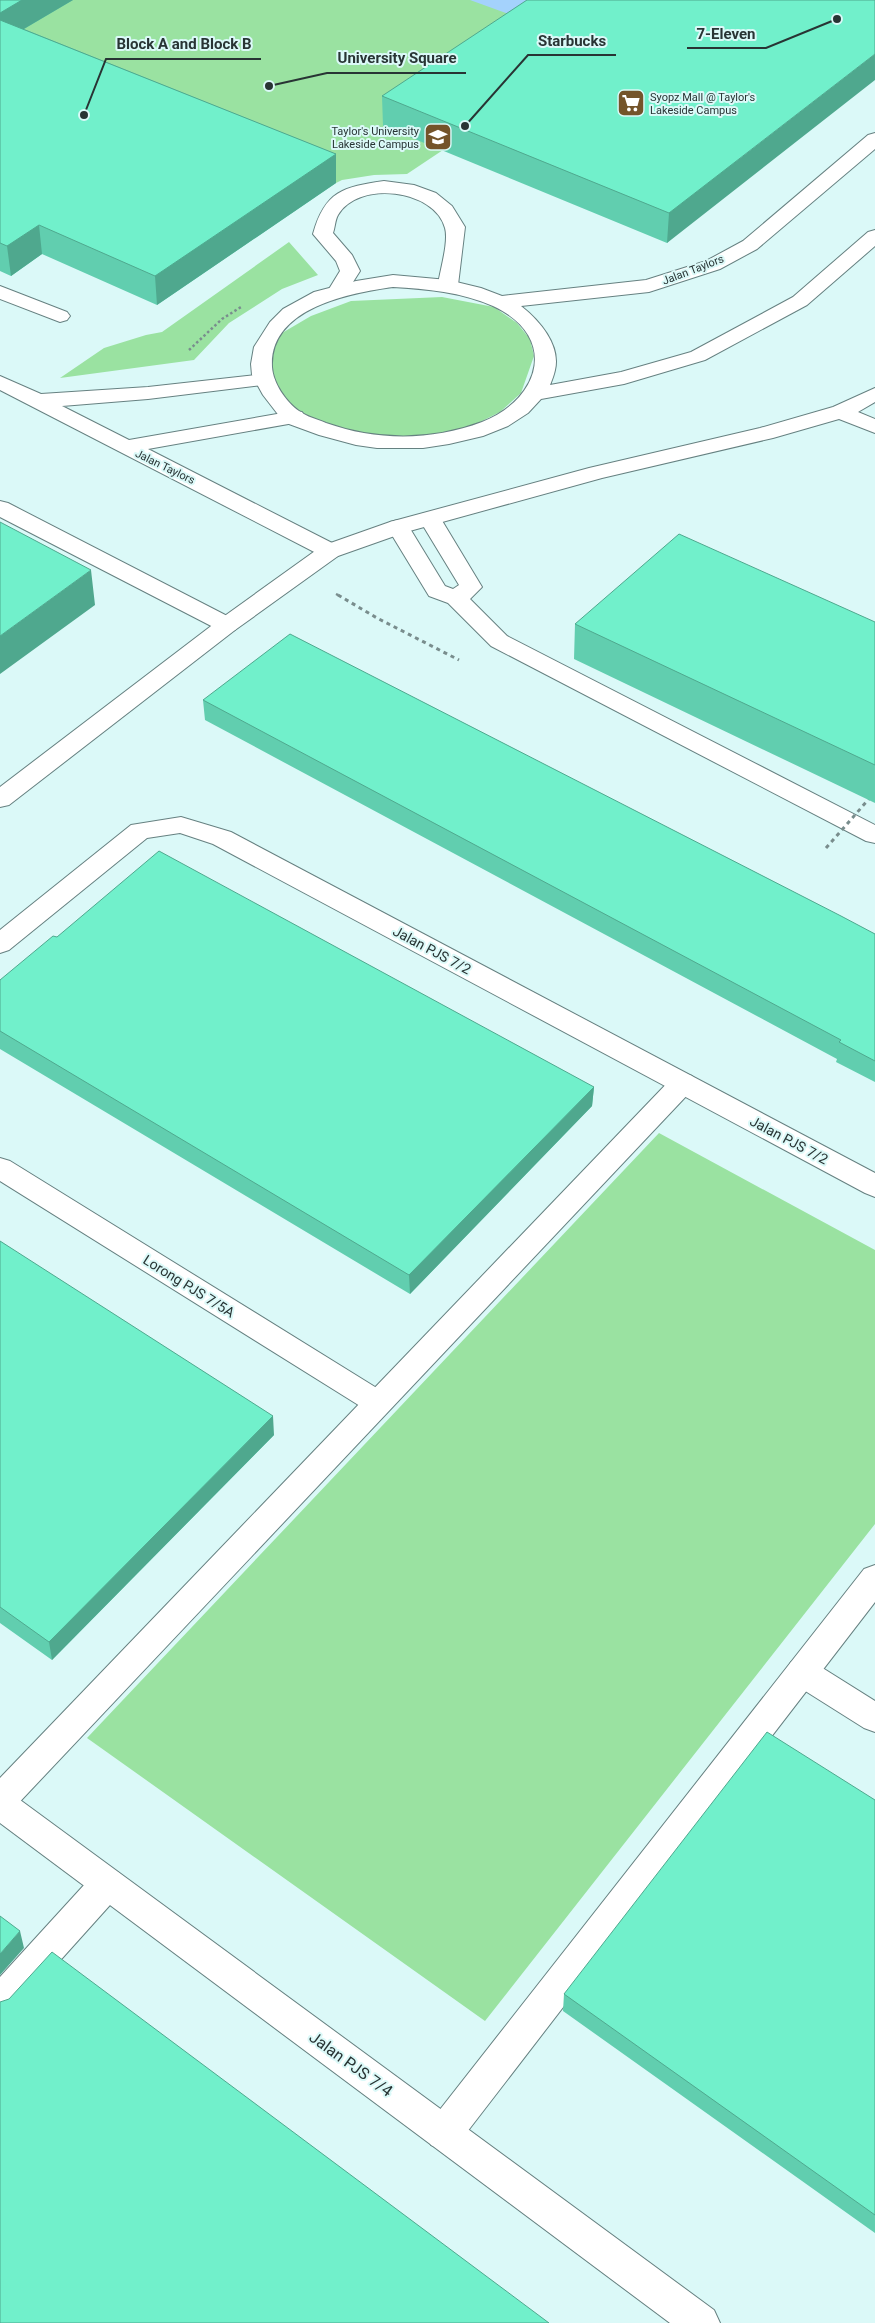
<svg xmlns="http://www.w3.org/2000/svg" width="875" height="2323" font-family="Roboto,sans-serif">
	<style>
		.green { fill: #9ae2a1 }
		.water { fill: #a4d2fc }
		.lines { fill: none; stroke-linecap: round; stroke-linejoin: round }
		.service-casing { stroke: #668181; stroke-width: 2 }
		.minor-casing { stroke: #668181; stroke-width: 2 }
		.path-far1 { stroke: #798d8d; stroke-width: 2.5; stroke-dasharray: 2.5 2.5; stroke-linecap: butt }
		.path { stroke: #798d8d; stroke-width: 3; stroke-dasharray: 4 4; stroke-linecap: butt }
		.service { fill: #fff; fill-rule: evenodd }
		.minor { fill: #fff; fill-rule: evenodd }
		.path-bridge { stroke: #798d8d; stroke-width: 3; stroke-dasharray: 4 4; stroke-linecap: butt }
		.wall { fill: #61ceaf }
		.shaded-wall { fill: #4fa88e }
		.building { fill: #71f0cb; stroke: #4fa88e }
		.labels { text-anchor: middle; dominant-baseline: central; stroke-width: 4; stroke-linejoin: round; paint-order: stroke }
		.far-poi-label { font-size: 11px; fill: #283434; stroke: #dbf9f8; text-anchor: start }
		.far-street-label { font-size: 11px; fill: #283434; stroke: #dbf9f8 }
		.street-label { font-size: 14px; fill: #283434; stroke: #dbf9f8 }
		.near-street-label { font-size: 16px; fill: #283434; stroke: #dbf9f8 }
		.leader { fill: none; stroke: #283434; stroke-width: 2 }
		.callout-dot { fill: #283434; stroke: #dbf9f8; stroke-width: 2 }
		.callout-label { font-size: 15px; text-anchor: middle; font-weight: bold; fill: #283434; stroke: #dbf9f8; stroke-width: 4; stroke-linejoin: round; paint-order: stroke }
	</style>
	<rect width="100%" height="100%" fill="#dbf9f8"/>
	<path class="green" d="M0,0H472L534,22L443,150L407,174L374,175L342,180L336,183L0,47Z
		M289,242L318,275L282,289L229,323L194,360L60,378L104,348L146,335L162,332Z
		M442,297L494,307L517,323L530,339L534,356L521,393L500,412L464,430L398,439L348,436L310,420L281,403L266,356L282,333L311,316L351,301Z
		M659,1133L875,1250V1524L485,2021L87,1738Z"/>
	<path class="water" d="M470,0H561L528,21Z"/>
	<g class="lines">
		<g class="service-casing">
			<path id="service" d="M384,181L414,185L436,193L452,206L465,227L458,285L455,289L448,291L441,289L438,285C440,270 449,242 445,228C435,189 358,180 338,215C335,220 335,228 333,233L352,255L360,271L346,293L339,295L332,293L329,289L340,271L336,261L313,234C325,191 343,187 384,181Z
				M0,286L67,312L70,316L67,320L60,322L0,299Z
				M264,374L271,376L275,380L271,384L148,399L62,406L129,440L294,411L302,412L305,417L302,422L294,423L148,449L338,546L341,551L338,556L330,558L322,556L0,390V376L41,394L148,387Z
				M0,501L8,503L235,620L239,625L235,630L227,632L219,630L0,517Z
				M430,512L438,514L482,587L470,599L507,636L875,825V843L866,841L491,646L448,603L429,596L387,527L390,522L398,520L406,522L445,586L453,589L459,585L419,519L422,514Z
				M683,1073L692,1076L696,1083L692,1090L12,1810L0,1815V1778L674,1076Z
				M875,1565V1602L457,2145L444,2150L431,2145L426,2133L431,2121L864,1569Z
				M107,1869L119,1873L124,1884L119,1895L12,2014L0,2018V1977L95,1873Z"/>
		</g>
		<g class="minor-casing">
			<path id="minor" d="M875,133V149L757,249L720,269L649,292L521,306C539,320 561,345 555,370C554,375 552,380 550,385L621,372L691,352L793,297L868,232L875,230V246L807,305L705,360L624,384L541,399L528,413L508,426L483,436L449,444L423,448H377L356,445L319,435L289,424L280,417L263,395L252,375L251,364L254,347L270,322L283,309L314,292L356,281L393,275L448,280L481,288L502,296L646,280L706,261L743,241L868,135ZM393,287C427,289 461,292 493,306C558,336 542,398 482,422C432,441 376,441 326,423C317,419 307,417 299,411C286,402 273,383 272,367C269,308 350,293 393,287Z
				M875,388V402L858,412L875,419V433L839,419L773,438L602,478L406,532L338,556L235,630L9,805L0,807V787L219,620L322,546L390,522L589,468L760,428L833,407Z
				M181,817L231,832L875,1173V1197L865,1193L213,844L180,833L147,838L9,950L0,953V930L131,825Z
				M0,1158L10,1161L388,1395L393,1403L388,1411L378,1415L368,1411L0,1181Z
				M802,1658L813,1662L875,1701V1732L864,1728L791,1682L786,1672L791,1662Z
				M0,1789L12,1794L714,2310L720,2323H670L0,1823Z"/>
		</g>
		<path class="path-far1" d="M189,350L222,319L241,307
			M336,594L340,596"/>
		<path class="path" d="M338,595L377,618L459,660"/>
		<use href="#service" class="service"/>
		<use href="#minor" class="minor"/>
		<path class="path-bridge" d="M826,848L875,792"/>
	</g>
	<path class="wall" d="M0,0H73L24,29L336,154V183L157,305L42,254L11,276L0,271Z
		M875,0L667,243L383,126L382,96Z
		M875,622V803L574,659L575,624Z
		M203,700L875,934V1082L836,1062L837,1059L205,720Z
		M0,980L594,1087L592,1106L410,1294L0,1049Z
		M0,1241L274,1435L52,1660L0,1623Z
		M875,1800V2233L563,2011L564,1994Z"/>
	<path class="shaded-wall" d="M22,0H73L0,43V13Z
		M875,54V80L667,243L669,213Z
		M336,154V183L157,305L155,276Z
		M39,225L42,254L11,276L7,246Z
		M91,570L95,605L0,674V636Z
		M594,1087L592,1106L410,1294L409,1275Z
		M273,1416L274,1435L52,1660L49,1642Z
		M20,1931L24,1948L0,1975V1954Z"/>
	<path class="building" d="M0,0H22L0,13Z
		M527,0H875V54L669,213L382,96Z
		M0,20L336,154L155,276L39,225L7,246L0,243Z
		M0,522L91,570L0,636Z
		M679,534L875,622V765L575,624Z
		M290,634L841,916L875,934V1061L839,1042L841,1040L203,700Z
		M159,851L594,1087L409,1275L0,1031V980L53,936L57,937Z
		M0,1241L273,1416L49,1642L0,1607Z
		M767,1732L875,1800V2215L564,1994Z
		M0,1916L20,1931L0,1954Z
		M52,1952L549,2323H0V2002L9,1999Z"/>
	<defs>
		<g id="supermarket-square" transform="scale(1.4375)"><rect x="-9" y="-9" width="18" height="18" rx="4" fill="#74542a" stroke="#dbf9f8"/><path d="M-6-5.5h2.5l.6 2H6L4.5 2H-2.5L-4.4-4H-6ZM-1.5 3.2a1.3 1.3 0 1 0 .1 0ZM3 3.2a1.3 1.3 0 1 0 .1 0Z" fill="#fff"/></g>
		<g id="university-square" transform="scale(1.4375)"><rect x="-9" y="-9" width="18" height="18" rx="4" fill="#74542a" stroke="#dbf9f8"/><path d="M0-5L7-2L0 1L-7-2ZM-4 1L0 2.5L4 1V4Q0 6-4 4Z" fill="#fff"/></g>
	</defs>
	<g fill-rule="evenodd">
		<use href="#supermarket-square" x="631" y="103"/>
		<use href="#university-square" x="438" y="137"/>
	</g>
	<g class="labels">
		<g class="far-poi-label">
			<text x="650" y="97">Syopz Mall @ Taylor's<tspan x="650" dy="13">Lakeside Campus</tspan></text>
			<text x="419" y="131" text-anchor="end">Taylor's University<tspan x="419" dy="13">Lakeside Campus</tspan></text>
		</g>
		<g class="far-street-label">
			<text transform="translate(693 270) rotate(-21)">Jalan Taylors</text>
			<text transform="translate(165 467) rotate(26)">Jalan Taylors</text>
		</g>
		<g class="street-label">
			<text transform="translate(432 950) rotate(28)">Jalan PJS 7/2</text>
			<text transform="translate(789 1140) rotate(28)">Jalan PJS 7/2</text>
			<text transform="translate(189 1286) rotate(32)">Lorong PJS 7/5A</text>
		</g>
		<g class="near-street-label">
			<text transform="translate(351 2064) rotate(36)">Jalan PJS 7/4</text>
		</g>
	</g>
	<path class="leader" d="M837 19L766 48H687M465 126L528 55H616M84 115L106 59H261M269 86L327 73H466"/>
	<g class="callout-dot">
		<circle cx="837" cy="19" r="5"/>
		<circle cx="465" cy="126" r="5"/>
		<circle cx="84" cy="115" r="5"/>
		<circle cx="269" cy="86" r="5"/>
	</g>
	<g class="callout-label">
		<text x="726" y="39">7-Eleven</text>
		<text x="572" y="46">Starbucks</text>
		<text x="184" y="49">Block A and Block B</text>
		<text x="397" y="63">University Square</text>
	</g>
</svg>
